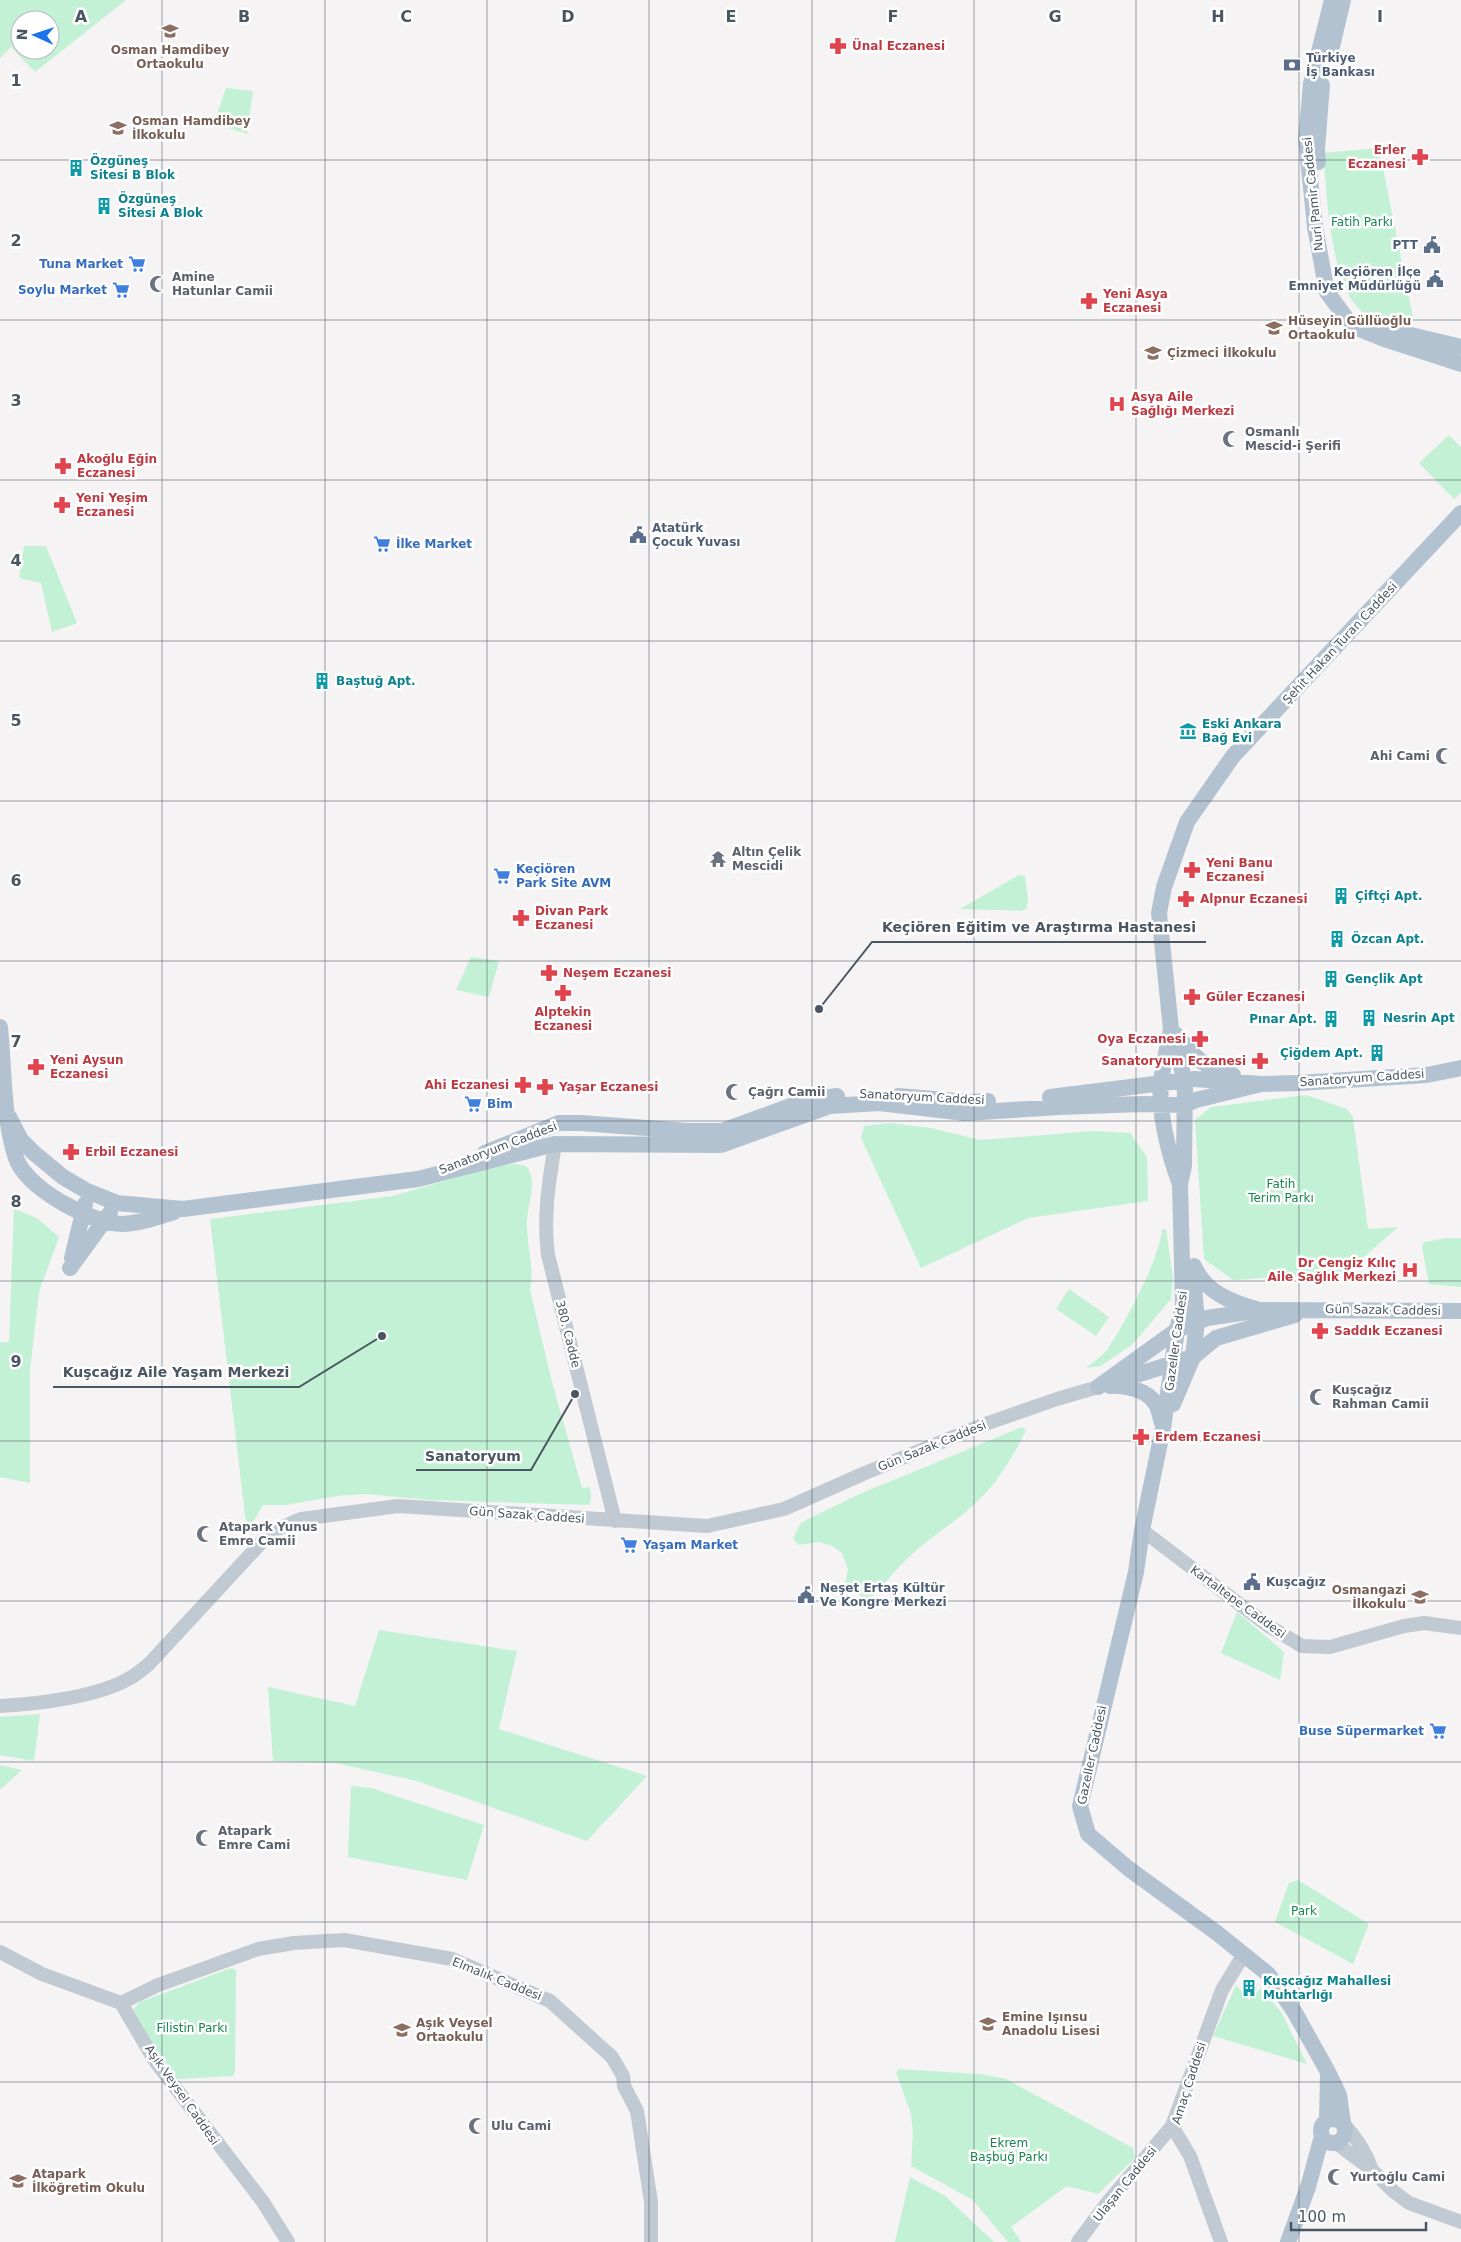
<svg xmlns="http://www.w3.org/2000/svg" width="1461" height="2242" font-family="'DejaVu Sans',sans-serif">
	<style>
		.green { fill: #c3f1d5; fill-rule: evenodd }
		.lines { fill: none; stroke-linecap: round; stroke-linejoin: round }
		.minor { stroke: #c1cad2; stroke-width: 14 }
		.major { stroke: #b3c2d1; stroke-width: 16 }
		.grid { fill: none; stroke: #4a5661; stroke-width: 1; stroke-opacity: 0.55 }
		.labels { text-anchor: middle; dominant-baseline: central; stroke-width: 5; stroke-linejoin: round; paint-order: stroke }
		.health-label { font-size: 12px; font-weight: bold; fill: #be3a42; stroke: #fff; text-anchor: start }
		.education-label { font-size: 12px; font-weight: bold; fill: #785e54; stroke: #fff; text-anchor: start }
		.service-label { font-size: 12px; font-weight: bold; fill: #4e5e75; stroke: #fff; text-anchor: start }
		.culture-label { font-size: 12px; font-weight: bold; fill: #0d838f; stroke: #fff; text-anchor: start }
		.street-label { font-size: 12px; fill: #4a5661; stroke: #fff }
		.park-label { font-size: 12px; fill: #17864f; stroke: #fff }
		.shop-label { font-size: 12px; font-weight: bold; fill: #366cbe; stroke: #fff; text-anchor: start }
		.worship-label { font-size: 12px; font-weight: bold; fill: #5b616d; stroke: #fff; text-anchor: start }
		.grid-label { font-size: 16px; text-anchor: middle; font-weight: bold; fill: #4a5661; stroke: #fff; stroke-width: 5; stroke-linejoin: round; paint-order: stroke }
		.leader { fill: none; stroke: #4a5661; stroke-width: 2 }
		.callout-dot { fill: #4a5661; stroke: #fff; stroke-width: 2 }
		.callout-label { font-size: 14px; text-anchor: middle; font-weight: bold; fill: #4a5661; stroke: #fff; stroke-width: 5; stroke-linejoin: round; paint-order: stroke }
	</style>
	<rect width="100%" height="100%" fill="#f5f3f3"/>
	<path class="green" d="M0,0H126L35,72L11,47L0,58ZM20,20H50V50H20Z
		M226,88L253,91L247,134L214,123Z
		M1379,148L1413,317L1400,326C1387,324 1375,321 1364,313C1330,290 1327,193 1323,153Z
		M1449,435L1461,447V493L1454,499L1419,463Z
		M24,546H46L77,623L52,632L41,583L19,578Z
		M1019,875L1025,876L1028,899L1027,908L1022,911L960,909Z
		M471,957L499,961L489,997L456,990Z
		M1306,1095L1347,1109L1353,1117L1368,1229L1398,1227L1346,1273L1233,1280L1204,1259L1195,1120L1211,1107Z
		M889,1123L931,1128L980,1140L1093,1131L1130,1133L1147,1157L1148,1201L1028,1218L921,1268L861,1138L864,1126Z
		M514,1164L526,1166C538,1179 528,1204 527,1220C526,1244 535,1268 530,1290L552,1382L582,1488L590,1487L591,1499L589,1505L429,1500L366,1494L338,1496L286,1505H263L247,1532L210,1219L393,1196L496,1166Z
		M14,1208L38,1219L59,1237L39,1292L30,1370V1483L0,1477V1342H9Z
		M1162,1229L1166,1230L1173,1277L1171,1299L1132,1345L1100,1366L1086,1368C1093,1362 1101,1357 1107,1350C1124,1325 1160,1259 1162,1229Z
		M1447,1238H1461V1287L1429,1284L1422,1247L1424,1242Z
		M1069,1289L1109,1317L1096,1336L1056,1309Z
		M1022,1427L1026,1430C1012,1459 995,1487 970,1508C951,1525 929,1538 910,1556C894,1571 881,1588 866,1604L859,1595L845,1585L848,1569L842,1553L832,1546L819,1542L799,1545L793,1539L800,1524L808,1519L862,1493Z
		M1237,1612L1284,1652L1280,1680L1221,1653Z
		M379,1630L517,1651L499,1729L647,1776L587,1841L417,1781L335,1763L273,1761L268,1687L355,1706Z
		M40,1714L34,1761L0,1755V1717Z
		M0,1765L22,1770L0,1790Z
		M351,1786L371,1788L484,1825L467,1880L348,1857Z
		M1298,1880L1369,1924L1353,1964L1275,1922L1289,1883Z
		M231,1968L236,1970L235,2071L233,2076L177,2079L164,2065L133,2010L140,2002Z
		M1236,1985L1249,2000L1261,1988L1281,2012L1307,2064L1213,2036Z
		M899,2069L979,2074L1006,2079L1133,2148L1135,2158L1098,2194L1067,2186L1011,2227L1021,2242H1008L973,2200L911,2166L913,2132L911,2114L896,2072Z
		M910,2177L945,2196L994,2242H895Z"/>
	<g class="lines">
		<path class="minor" d="M555,1144C549,1181 543,1217 548,1255L615,1521
			M1142,1530L1267,1625L1302,1646L1330,1647L1404,1626L1424,1623L1461,1628
			M0,1706C37,1704 98,1697 130,1678C137,1674 143,1669 149,1664L271,1532L301,1519L398,1506L707,1526L784,1509L865,1473L988,1423L1057,1399L1098,1387
			M0,1952L42,1974L121,2003L155,2061L263,2202L288,2242
			M121,2003L158,1985L258,1949L294,1943L344,1940L452,1959L550,2001L612,2057L623,2076L624,2086L637,2111L651,2202V2242
			M1343,2123C1356,2137 1366,2152 1372,2170
			M1172,2126L1190,2156L1221,2242
			M1336,2143L1372,2170L1393,2191L1409,2203L1461,2222
			M1078,2242L1107,2203L1172,2126L1222,1990L1244,1954"/>
		<path class="major" d="M1332,0L1311,84L1306,139L1315,227L1327,292L1352,326L1387,340L1461,364
			M1331,51L1343,0
			M1318,162L1317,149L1322,85
			M1378,325L1390,330L1461,347
			M0,1027C4,1066 3,1121 16,1158C27,1189 91,1223 122,1224C139,1224 158,1217 174,1212
			M1171,1029C1168,1046 1163,1064 1161,1082C1158,1112 1169,1156 1180,1184L1183,1305L1177,1330L1163,1428L1142,1530L1136,1572L1080,1806L1088,1834L1129,1869L1217,1933L1268,1974L1294,2011L1328,2072L1339,2095L1343,2123
			M1175,1034C1196,1059 1202,1066 1233,1075
			M898,1096L969,1102L988,1101
			M1050,1097L1195,1079L1261,1084L1298,1083L1427,1075L1461,1068
			M9,1117L21,1140L34,1153L63,1177L87,1191L117,1203L183,1209L418,1179L555,1144L721,1145L830,1106L879,1103L965,1113L1059,1107L1143,1104L1185,1105L1196,1100L1261,1084
			M485,1153L559,1123H581L687,1131H722L807,1100L837,1096
			M1180,1184L1184,1166L1185,1081L1171,1029L1159,913L1164,887L1187,822L1233,756L1461,513
			M72,1258L85,1204
			M1194,1266C1205,1292 1231,1302 1256,1309
			M70,1268L110,1213
			M1111,1383L1193,1357L1216,1338L1295,1315
			M1110,1386C1125,1385 1147,1390 1155,1403C1159,1408 1160,1417 1162,1423
			M1098,1387L1177,1330L1207,1318L1261,1310L1461,1311
			M1173,1404L1193,1357L1197,1322L1193,1275
			M1321 2131a12 12 0 1 1 24 0a12 12 0 1 1-24 0Z
			M1327,2120L1328,2074
			M1288,2242L1308,2187L1322,2136"/>
	</g>
	<path class="grid" d="M162,0V2242M325,0V2242M487,0V2242M649,0V2242M812,0V2242M974,0V2242M1136,0V2242M1299,0V2242M0,160H1461M0,320H1461M0,480H1461M0,641H1461M0,801H1461M0,961H1461M0,1121H1461M0,1281H1461M0,1441H1461M0,1601H1461M0,1762H1461M0,1922H1461M0,2082H1461"/>
	<defs>
		<g id="school-bare" transform="scale(1.35)"><path d="M0-5L7-2L0 1L-7-2ZM-4 1L0 2.5L4 1V4Q0 6-4 4Z" fill="#8d6e63" stroke="#fff" stroke-width="2.5" paint-order="stroke"/></g>
		<g id="pharmacy-bare" transform="scale(1.35)"><path d="M-2-6h4v4h4v4h-4v4h-4v-4h-4v-4h4Z" fill="#e0444e" stroke="#fff" stroke-width="2.5" paint-order="stroke"/></g>
		<g id="bank-bare" transform="scale(1.35)"><path d="M-6-4H6V4H-6ZM0-2.3a2.3 2.3 0 1 0 0 4.6a2.3 2.3 0 1 0 0-4.6Z" fill="#5c6f8a" stroke="#fff" stroke-width="2.5" paint-order="stroke"/></g>
		<g id="building-bare" transform="scale(1.35)"><path d="M-4-6H4V6H1V3H-1V6H-4ZM-2.5-4.3h1.7v1.8h-1.7ZM.8-4.3h1.7v1.8H.8ZM-2.5-1h1.7V.8h-1.7ZM.8-1h1.7V.8H.8Z" fill="#0f9aa8" stroke="#fff" stroke-width="2.5" paint-order="stroke"/></g>
		<g id="civic-bare" transform="scale(1.35)"><path d="M-.6-6.5H3V-4.5H.6V-3L4-1V1h2V6H-6V1h2V-1L-.6-3ZM-1.2 2.5V6h2.4V2.5Z" fill="#5c6f8a" stroke="#fff" stroke-width="2.5" paint-order="stroke"/></g>
		<g id="supermarket-bare" transform="scale(1.35)"><path d="M-6-5.5h2.5l.6 2H6L4.5 2H-2.5L-4.4-4H-6ZM-1.5 3.2a1.3 1.3 0 1 0 .1 0ZM3 3.2a1.3 1.3 0 1 0 .1 0Z" fill="#3f7fe0" stroke="#fff" stroke-width="2.5" paint-order="stroke"/></g>
		<g id="mosque-bare" transform="scale(1.35)"><path d="M3.5-4.9A6 6 0 1 0 3.5 4.9A5 5 0 1 1 3.5-4.9Z" fill="#6b7280" stroke="#fff" stroke-width="2.5" paint-order="stroke"/></g>
		<g id="hospital-bare" transform="scale(1.35)"><path d="M-5-5h3v3.5h4V-5h3V5h-3V1.5h-4V5h-3Z" fill="#e0444e" stroke="#fff" stroke-width="2.5" paint-order="stroke"/></g>
		<g id="museum-bare" transform="scale(1.35)"><path d="M0-6L6-3V-2H-6V-3ZM-5-1h2V3h-2ZM-1-1h2V3h-2ZM3-1h2V3H3ZM-6 4H6V6H-6Z" fill="#0f9aa8" stroke="#fff" stroke-width="2.5" paint-order="stroke"/></g>
		<g id="temple-bare" transform="scale(1.35)"><path d="M0-6L5-2H3V0L6.5 2.5H4V6H1.5V3h-3V6H-4V2.5H-6.5L-3 0V-2H-5Z" fill="#6b7280" stroke="#fff" stroke-width="2.5" paint-order="stroke"/></g>
	</defs>
	<g fill-rule="evenodd">
		<use href="#school-bare" x="170" y="31"/>
		<use href="#pharmacy-bare" x="838" y="46"/>
		<use href="#bank-bare" x="1292" y="65"/>
		<use href="#school-bare" x="118" y="128"/>
		<use href="#pharmacy-bare" x="1420" y="157"/>
		<use href="#building-bare" x="76" y="168"/>
		<use href="#building-bare" x="104" y="206"/>
		<use href="#civic-bare" x="1432" y="245"/>
		<use href="#supermarket-bare" x="137" y="264"/>
		<use href="#civic-bare" x="1435" y="279"/>
		<use href="#mosque-bare" x="158" y="284"/>
		<use href="#supermarket-bare" x="121" y="290"/>
		<use href="#pharmacy-bare" x="1089" y="301"/>
		<use href="#school-bare" x="1274" y="328"/>
		<use href="#school-bare" x="1153" y="353"/>
		<use href="#hospital-bare" x="1117" y="404"/>
		<use href="#mosque-bare" x="1231" y="439"/>
		<use href="#pharmacy-bare" x="63" y="466"/>
		<use href="#pharmacy-bare" x="62" y="505"/>
		<use href="#civic-bare" x="638" y="535"/>
		<use href="#supermarket-bare" x="382" y="544"/>
		<use href="#building-bare" x="322" y="681"/>
		<use href="#museum-bare" x="1188" y="731"/>
		<use href="#mosque-bare" x="1444" y="756"/>
		<use href="#temple-bare" x="718" y="859"/>
		<use href="#pharmacy-bare" x="1192" y="870"/>
		<use href="#supermarket-bare" x="502" y="876"/>
		<use href="#building-bare" x="1341" y="896"/>
		<use href="#pharmacy-bare" x="1186" y="899"/>
		<use href="#pharmacy-bare" x="521" y="918"/>
		<use href="#building-bare" x="1337" y="939"/>
		<use href="#pharmacy-bare" x="549" y="973"/>
		<use href="#building-bare" x="1331" y="979"/>
		<use href="#pharmacy-bare" x="563" y="993"/>
		<use href="#pharmacy-bare" x="1192" y="997"/>
		<use href="#building-bare" x="1369" y="1018"/>
		<use href="#building-bare" x="1331" y="1019"/>
		<use href="#pharmacy-bare" x="1200" y="1039"/>
		<use href="#building-bare" x="1377" y="1053"/>
		<use href="#pharmacy-bare" x="1260" y="1061"/>
		<use href="#pharmacy-bare" x="36" y="1067"/>
		<use href="#pharmacy-bare" x="523" y="1085"/>
		<use href="#pharmacy-bare" x="545" y="1087"/>
		<use href="#mosque-bare" x="734" y="1092"/>
		<use href="#supermarket-bare" x="473" y="1104"/>
		<use href="#pharmacy-bare" x="71" y="1152"/>
		<use href="#hospital-bare" x="1410" y="1270"/>
		<use href="#pharmacy-bare" x="1320" y="1331"/>
		<use href="#mosque-bare" x="1318" y="1397"/>
		<use href="#pharmacy-bare" x="1141" y="1437"/>
		<use href="#mosque-bare" x="205" y="1534"/>
		<use href="#supermarket-bare" x="629" y="1545"/>
		<use href="#civic-bare" x="1252" y="1582"/>
		<use href="#civic-bare" x="806" y="1595"/>
		<use href="#school-bare" x="1420" y="1597"/>
		<use href="#supermarket-bare" x="1438" y="1731"/>
		<use href="#mosque-bare" x="204" y="1838"/>
		<use href="#building-bare" x="1249" y="1988"/>
		<use href="#school-bare" x="988" y="2024"/>
		<use href="#school-bare" x="402" y="2030"/>
		<use href="#mosque-bare" x="477" y="2126"/>
		<use href="#mosque-bare" x="1336" y="2177"/>
		<use href="#school-bare" x="18" y="2181"/>
	</g>
	<g class="labels">
		<g class="health-label">
			<text x="852" y="46">Ünal Eczanesi</text>
			<text x="1406" y="150" text-anchor="end">Erler<tspan x="1406" dy="14">Eczanesi</tspan></text>
			<text x="1103" y="294">Yeni Asya<tspan x="1103" dy="14">Eczanesi</tspan></text>
			<text x="1131" y="397">Asya Aile<tspan x="1131" dy="14">Sağlığı Merkezi</tspan></text>
			<text x="77" y="459">Akoğlu Eğin<tspan x="77" dy="14">Eczanesi</tspan></text>
			<text x="76" y="498">Yeni Yeşim<tspan x="76" dy="14">Eczanesi</tspan></text>
			<text x="1206" y="863">Yeni Banu<tspan x="1206" dy="14">Eczanesi</tspan></text>
			<text x="1200" y="899">Alpnur Eczanesi</text>
			<text x="535" y="911">Divan Park<tspan x="535" dy="14">Eczanesi</tspan></text>
			<text x="563" y="973">Neşem Eczanesi</text>
			<text x="1206" y="997">Güler Eczanesi</text>
			<text x="563" y="1012" text-anchor="middle">Alptekin<tspan x="563" dy="14">Eczanesi</tspan></text>
			<text x="1186" y="1039" text-anchor="end">Oya Eczanesi</text>
			<text x="50" y="1060">Yeni Aysun<tspan x="50" dy="14">Eczanesi</tspan></text>
			<text x="1246" y="1061" text-anchor="end">Sanatoryum Eczanesi</text>
			<text x="509" y="1085" text-anchor="end">Ahi Eczanesi</text>
			<text x="559" y="1087">Yaşar Eczanesi</text>
			<text x="85" y="1152">Erbil Eczanesi</text>
			<text x="1396" y="1263" text-anchor="end">Dr Cengiz Kılıç<tspan x="1396" dy="14">Aile Sağlık Merkezi</tspan></text>
			<text x="1334" y="1331">Saddık Eczanesi</text>
			<text x="1155" y="1437">Erdem Eczanesi</text>
		</g>
		<g class="education-label">
			<text x="170" y="50" text-anchor="middle">Osman Hamdibey<tspan x="170" dy="14">Ortaokulu</tspan></text>
			<text x="132" y="121">Osman Hamdibey<tspan x="132" dy="14">İlkokulu</tspan></text>
			<text x="1288" y="321">Hüseyin Güllüoğlu<tspan x="1288" dy="14">Ortaokulu</tspan></text>
			<text x="1167" y="353">Çizmeci İlkokulu</text>
			<text x="1406" y="1590" text-anchor="end">Osmangazi<tspan x="1406" dy="14">İlkokulu</tspan></text>
			<text x="1002" y="2017">Emine Işınsu<tspan x="1002" dy="14">Anadolu Lisesi</tspan></text>
			<text x="416" y="2023">Aşık Veysel<tspan x="416" dy="14">Ortaokulu</tspan></text>
			<text x="32" y="2174">Atapark<tspan x="32" dy="14">İlköğretim Okulu</tspan></text>
		</g>
		<g class="service-label">
			<text x="1306" y="58">Türkiye<tspan x="1306" dy="14">İş Bankası</tspan></text>
			<text x="1418" y="245" text-anchor="end">PTT</text>
			<text x="1421" y="272" text-anchor="end">Keçiören İlçe<tspan x="1421" dy="14">Emniyet Müdürlüğü</tspan></text>
			<text x="652" y="528">Atatürk<tspan x="652" dy="14">Çocuk Yuvası</tspan></text>
			<text x="1266" y="1582">Kuşcağız</text>
			<text x="820" y="1588">Neşet Ertaş Kültür<tspan x="820" dy="14">Ve Kongre Merkezi</tspan></text>
		</g>
		<g class="culture-label">
			<text x="90" y="161">Özgüneş<tspan x="90" dy="14">Sitesi B Blok</tspan></text>
			<text x="118" y="199">Özgüneş<tspan x="118" dy="14">Sitesi A Blok</tspan></text>
			<text x="336" y="681">Baştuğ Apt.</text>
			<text x="1202" y="724">Eski Ankara<tspan x="1202" dy="14">Bağ Evi</tspan></text>
			<text x="1355" y="896">Çiftçi Apt.</text>
			<text x="1351" y="939">Özcan Apt.</text>
			<text x="1345" y="979">Gençlik Apt</text>
			<text x="1383" y="1018">Nesrin Apt</text>
			<text x="1317" y="1019" text-anchor="end">Pınar Apt.</text>
			<text x="1363" y="1053" text-anchor="end">Çiğdem Apt.</text>
			<text x="1263" y="1981">Kuşcağız Mahallesi<tspan x="1263" dy="14">Muhtarlığı</tspan></text>
		</g>
		<g class="street-label">
			<text transform="translate(1313 194) rotate(-96)">Nuri Pamir Caddesi</text>
			<text transform="translate(1340 643) rotate(-47)">Şehit Hakan Turan Caddesi</text>
			<text transform="translate(1362 1078) rotate(-4)">Sanatoryum Caddesi</text>
			<text transform="translate(922 1097) rotate(3)">Sanatoryum Caddesi</text>
			<text transform="translate(498 1148) rotate(-21)">Sanatoryum Caddesi</text>
			<text transform="translate(1383 1310) rotate(1)">Gün Sazak Caddesi</text>
			<text transform="translate(568 1334) rotate(76)">380. Cadde</text>
			<text transform="translate(1176 1341) rotate(-82)">Gazeller Caddesi</text>
			<text transform="translate(932 1446) rotate(-22)">Gün Sazak Caddesi</text>
			<text transform="translate(527 1515) rotate(4)">Gün Sazak Caddesi</text>
			<text transform="translate(1238 1602) rotate(36)">Kartaltepe Caddesi</text>
			<text transform="translate(1092 1755) rotate(-78)">Gazeller Caddesi</text>
			<text transform="translate(497 1979) rotate(22)">Elmalık Caddesi</text>
			<text transform="translate(1189 2083) rotate(-72)">Amaç Caddesi</text>
			<text transform="translate(182 2095) rotate(55)">Aşık Veysel Caddesi</text>
			<text transform="translate(1125 2184) rotate(-51)">Ulaşan Caddesi</text>
		</g>
		<g class="park-label">
			<text x="1362" y="222">Fatih Parkı</text>
			<text x="1281" y="1184">Fatih<tspan x="1281" dy="14">Terim Parkı</tspan></text>
			<text x="1304" y="1911">Park</text>
			<text x="192" y="2028">Filistin Parkı</text>
			<text x="1009" y="2143">Ekrem<tspan x="1009" dy="14">Başbuğ Parkı</tspan></text>
		</g>
		<g class="shop-label">
			<text x="123" y="264" text-anchor="end">Tuna Market</text>
			<text x="107" y="290" text-anchor="end">Soylu Market</text>
			<text x="396" y="544">İlke Market</text>
			<text x="516" y="869">Keçiören<tspan x="516" dy="14">Park Site AVM</tspan></text>
			<text x="487" y="1104">Bim</text>
			<text x="643" y="1545">Yaşam Market</text>
			<text x="1424" y="1731" text-anchor="end">Buse Süpermarket</text>
		</g>
		<g class="worship-label">
			<text x="172" y="277">Amine<tspan x="172" dy="14">Hatunlar Camii</tspan></text>
			<text x="1245" y="432">Osmanlı<tspan x="1245" dy="14">Mescid-i Şerifi</tspan></text>
			<text x="1430" y="756" text-anchor="end">Ahi Cami</text>
			<text x="732" y="852">Altın Çelik<tspan x="732" dy="14">Mescidi</tspan></text>
			<text x="748" y="1092">Çağrı Camii</text>
			<text x="1332" y="1390">Kuşcağız<tspan x="1332" dy="14">Rahman Camii</tspan></text>
			<text x="219" y="1527">Atapark Yunus<tspan x="219" dy="14">Emre Camii</tspan></text>
			<text x="218" y="1831">Atapark<tspan x="218" dy="14">Emre Cami</tspan></text>
			<text x="491" y="2126">Ulu Cami</text>
			<text x="1350" y="2177">Yurtoğlu Cami</text>
		</g>
	</g>
	<g class="grid-label">
		<text x="81" y="22">A</text>
		<text x="244" y="22">B</text>
		<text x="406" y="22">C</text>
		<text x="568" y="22">D</text>
		<text x="731" y="22">E</text>
		<text x="893" y="22">F</text>
		<text x="1055" y="22">G</text>
		<text x="1218" y="22">H</text>
		<text x="1380" y="22">I</text>
		<text x="16" y="86">1</text>
		<text x="16" y="246">2</text>
		<text x="16" y="406">3</text>
		<text x="16" y="566">4</text>
		<text x="16" y="726">5</text>
		<text x="16" y="886">6</text>
		<text x="16" y="1047">7</text>
		<text x="16" y="1207">8</text>
		<text x="16" y="1367">9</text>
	</g>
	<path class="leader" d="M819 1009L872 942H1206M382 1336L299 1387H53M575 1394L531 1470H416"/>
	<g class="callout-dot">
		<circle cx="819" cy="1009" r="5"/>
		<circle cx="382" cy="1336" r="5"/>
		<circle cx="575" cy="1394" r="5"/>
	</g>
	<g class="callout-label">
		<text x="1039" y="932">Keçiören Eğitim ve Araştırma Hastanesi</text>
		<text x="176" y="1377">Kuşcağız Aile Yaşam Merkezi</text>
		<text x="473" y="1461">Sanatoryum</text>
	</g>
	<g transform="translate(35 35) rotate(273)"><circle r="24" fill="#ffffff" stroke="#b7bbc0"/>
	<path d="M0-4L9 19L0 12L-9 19Z" fill="#1a73e8"/>
	<text y="-8" font-size="14" font-weight="bold" text-anchor="middle" fill="#4a5661">N</text>
	</g>
	<path d="M1291 2222v8h135v-8" fill="none" stroke="#4a5661" stroke-width="2.5"/>
	<text x="1298" y="2222" font-size="15" fill="#4a5661" stroke="#ffffff" stroke-width="4" paint-order="stroke">100 m</text>
</svg>
